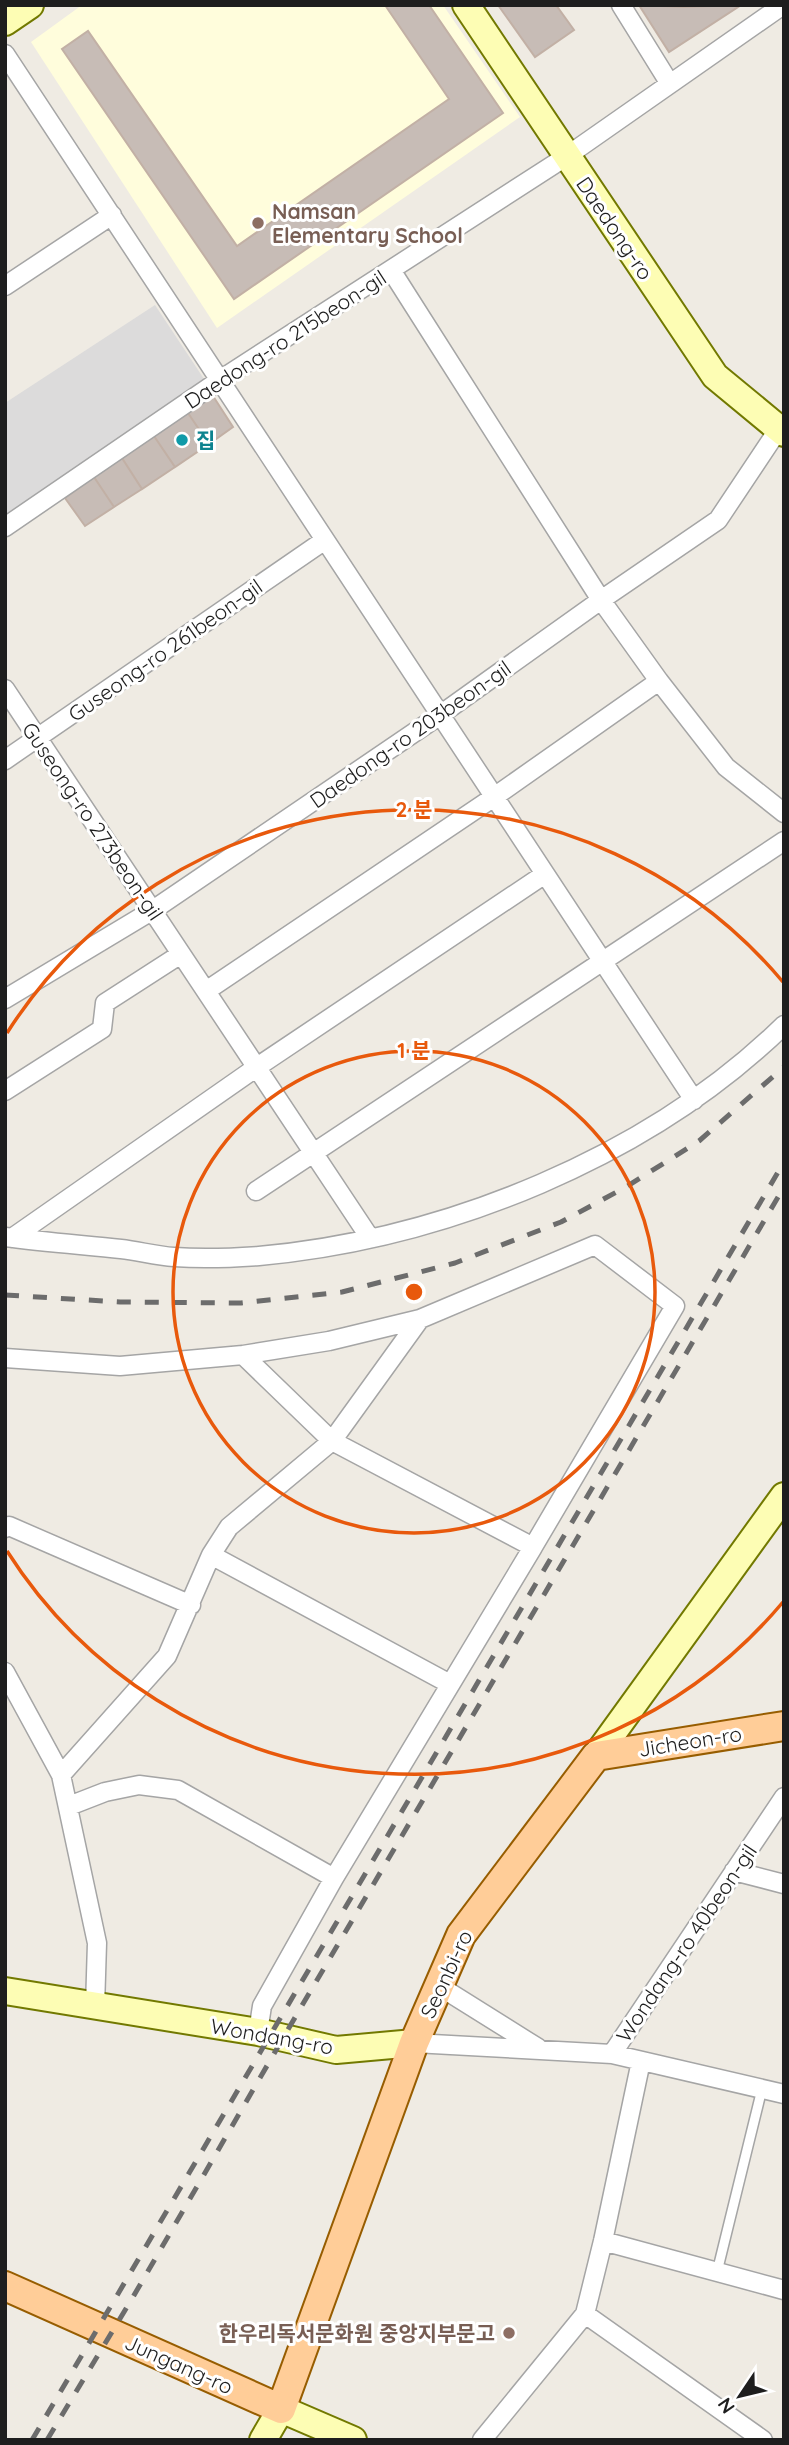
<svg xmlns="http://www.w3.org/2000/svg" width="789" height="2445" font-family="Quicksand,'Noto Sans KR',sans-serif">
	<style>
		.residential { fill: #dcdbdb }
		.education { fill: #fffddc }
		.building { fill: #c7bcb6; stroke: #c2b0a5; stroke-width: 2 }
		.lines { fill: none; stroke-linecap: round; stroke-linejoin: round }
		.lane-casing { stroke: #a5a5a5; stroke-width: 12 }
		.street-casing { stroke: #a5a5a5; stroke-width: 21 }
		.secondary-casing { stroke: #727900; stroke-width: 30 }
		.primary-casing { stroke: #975d00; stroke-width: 32 }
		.lane { stroke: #fff; stroke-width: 9 }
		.street { stroke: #fff; stroke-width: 18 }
		.secondary { stroke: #fdfdb4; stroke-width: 26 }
		.primary { stroke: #ffcd98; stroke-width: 28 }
		.rail { stroke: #6c6c6c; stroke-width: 5; stroke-dasharray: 14 14; stroke-linecap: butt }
		.ring { fill: none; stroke: #e8590c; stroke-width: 3.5 }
		.education-dot { fill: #8d6e63; stroke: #fff; stroke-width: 2.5 }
		.culture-dot { fill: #0f9aa8; stroke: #fff; stroke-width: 2.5 }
		.labels { text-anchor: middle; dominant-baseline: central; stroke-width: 6; stroke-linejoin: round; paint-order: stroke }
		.education-label { font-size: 21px; font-weight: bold; fill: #785e54; stroke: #fff; text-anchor: start }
		.street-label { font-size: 21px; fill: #1e1e1e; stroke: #fff }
		.culture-label { font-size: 21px; font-weight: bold; fill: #0d838f; stroke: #fff; text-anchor: start }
		.centre { fill: #e8590c; stroke: #fff; stroke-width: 3.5 }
		.ring-label { font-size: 21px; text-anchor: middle; font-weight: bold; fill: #e8590c; stroke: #fff; stroke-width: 6; stroke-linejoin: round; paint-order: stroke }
	</style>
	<rect width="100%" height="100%" fill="#efebe3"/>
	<path class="residential" d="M155,305L206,382L5,515V403Z"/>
	<path class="education" d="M82,5H443L520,117L217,328L31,42Z"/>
	<path class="building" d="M385,5H429L503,113L234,299L62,49L88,31L237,246L449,99Z
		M498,5H556L574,30L535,57Z
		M639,5L683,7L741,5L669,52Z
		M213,396L233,427L209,444L188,413Z
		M188,413L209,444L175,467L154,436Z
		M154,436L175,467L142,489L122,458Z
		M122,458L142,489L114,507L94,477Z
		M94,477L114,507L85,526L65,498Z"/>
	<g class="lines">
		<g class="lane-casing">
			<path id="lane" d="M717,2272L762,2089"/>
		</g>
		<g class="street-casing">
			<path id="street" d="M621,5L670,84
				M5,54L694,1100
				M391,270L601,600L659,681L726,767L784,813
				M5,286L112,215
				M5,527L220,380L567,156L783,5
				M5,689L370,1238
				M5,760L325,540
				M206,991L494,797L659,681
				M5,999L153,910L440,715L601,600L718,520L778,430
				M5,1091L102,1029L105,1003L181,954
				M256,1191L784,841
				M5,1237C44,1242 83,1245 121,1249C139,1251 156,1256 174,1257C201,1259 231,1258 259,1256C446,1239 649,1157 784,1025
				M12,1238L257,1067L545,874
				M420,1319L332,1441L229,1527L211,1555L450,1684
				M5,1358L120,1366L243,1355L329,1341L420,1319L595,1245L675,1306L533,1547L332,1441L243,1355
				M5,1528L9,1526L191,1605
				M5,1672L61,1775L97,1943L95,2007
				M61,1775L167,1656L211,1555
				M69,1806L105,1792L139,1785L178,1790L334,1878
				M734,1871L784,1884
				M439,1986L538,2048
				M258,2032L262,2006L334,1878L533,1547
				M414,2043L612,2054L784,2094
				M612,2054L784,1797
				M603,2241L784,2290
				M585,2314L763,2440
				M482,2440L585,2314L603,2241L641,2061"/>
		</g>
		<g class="secondary-casing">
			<path id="secondary" d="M466,5L715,376L784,433
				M5,22L30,5
				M596,1756L784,1496
				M5,1991L258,2032L336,2050L414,2043
				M263,2440L281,2409L353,2440"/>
		</g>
		<g class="primary-casing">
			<path id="primary" d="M5,2286L281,2409L414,2043L461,1935L596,1756L784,1726"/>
		</g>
		<use href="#lane" class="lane"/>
		<use href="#street" class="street"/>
		<use href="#secondary" class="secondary"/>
		<use href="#primary" class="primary"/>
		<path class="rail" d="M5,1295L120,1302L241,1303L342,1292L455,1263L561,1222L626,1187L699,1141L784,1067
			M32,2440L784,1162
			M47,2440L133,2297L297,2014L784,1187"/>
	</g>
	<g class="ring">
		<circle cx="414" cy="1292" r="241"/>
		<path d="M783 1602A482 482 0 0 1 7 1551M7 1033A482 482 0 0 1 783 982"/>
	</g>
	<g class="education-dot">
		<circle cx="258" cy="223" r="7"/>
		<circle cx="509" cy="2333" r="7"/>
	</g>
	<circle class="culture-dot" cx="182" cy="440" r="7"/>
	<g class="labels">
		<g class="education-label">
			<text x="272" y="211">Namsan<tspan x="272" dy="24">Elementary School</tspan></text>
			<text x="495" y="2333" text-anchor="end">한우리독서문화원 중앙지부문고</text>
		</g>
		<g class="street-label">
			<text transform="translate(615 228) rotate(56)">Daedong-ro</text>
			<text transform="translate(285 339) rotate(-33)">Daedong-ro 215beon-gil</text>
			<text transform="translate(165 650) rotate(-35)">Guseong-ro 261beon-gil</text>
			<text transform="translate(410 734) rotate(-35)">Daedong-ro 203beon-gil</text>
			<text transform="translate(93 821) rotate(56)">Guseong-ro 273beon-gil</text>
			<text transform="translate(690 1741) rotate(-9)">Jicheon-ro</text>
			<text transform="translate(686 1943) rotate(-56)">Wondang-ro 40beon-gil</text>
			<text transform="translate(446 1974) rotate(-65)">Seonbi-ro</text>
			<text transform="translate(272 2036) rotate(10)">Wondang-ro</text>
			<text transform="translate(179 2364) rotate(24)">Jungang-ro</text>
		</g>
		<g class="culture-label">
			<text x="196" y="440">집</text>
		</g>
	</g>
	<circle cx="414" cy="1292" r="10" class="centre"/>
	<g class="ring-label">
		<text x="414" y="817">2 분</text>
		<text x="414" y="1058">1 분</text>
	</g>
	<rect width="789" height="2445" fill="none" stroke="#1e1e1e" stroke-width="14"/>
	<g transform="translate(740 2396) rotate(235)" stroke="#ffffff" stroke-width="5" paint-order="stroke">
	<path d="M0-5L12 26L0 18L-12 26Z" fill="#1e1e1e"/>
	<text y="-10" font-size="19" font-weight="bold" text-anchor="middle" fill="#1e1e1e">N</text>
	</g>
</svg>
